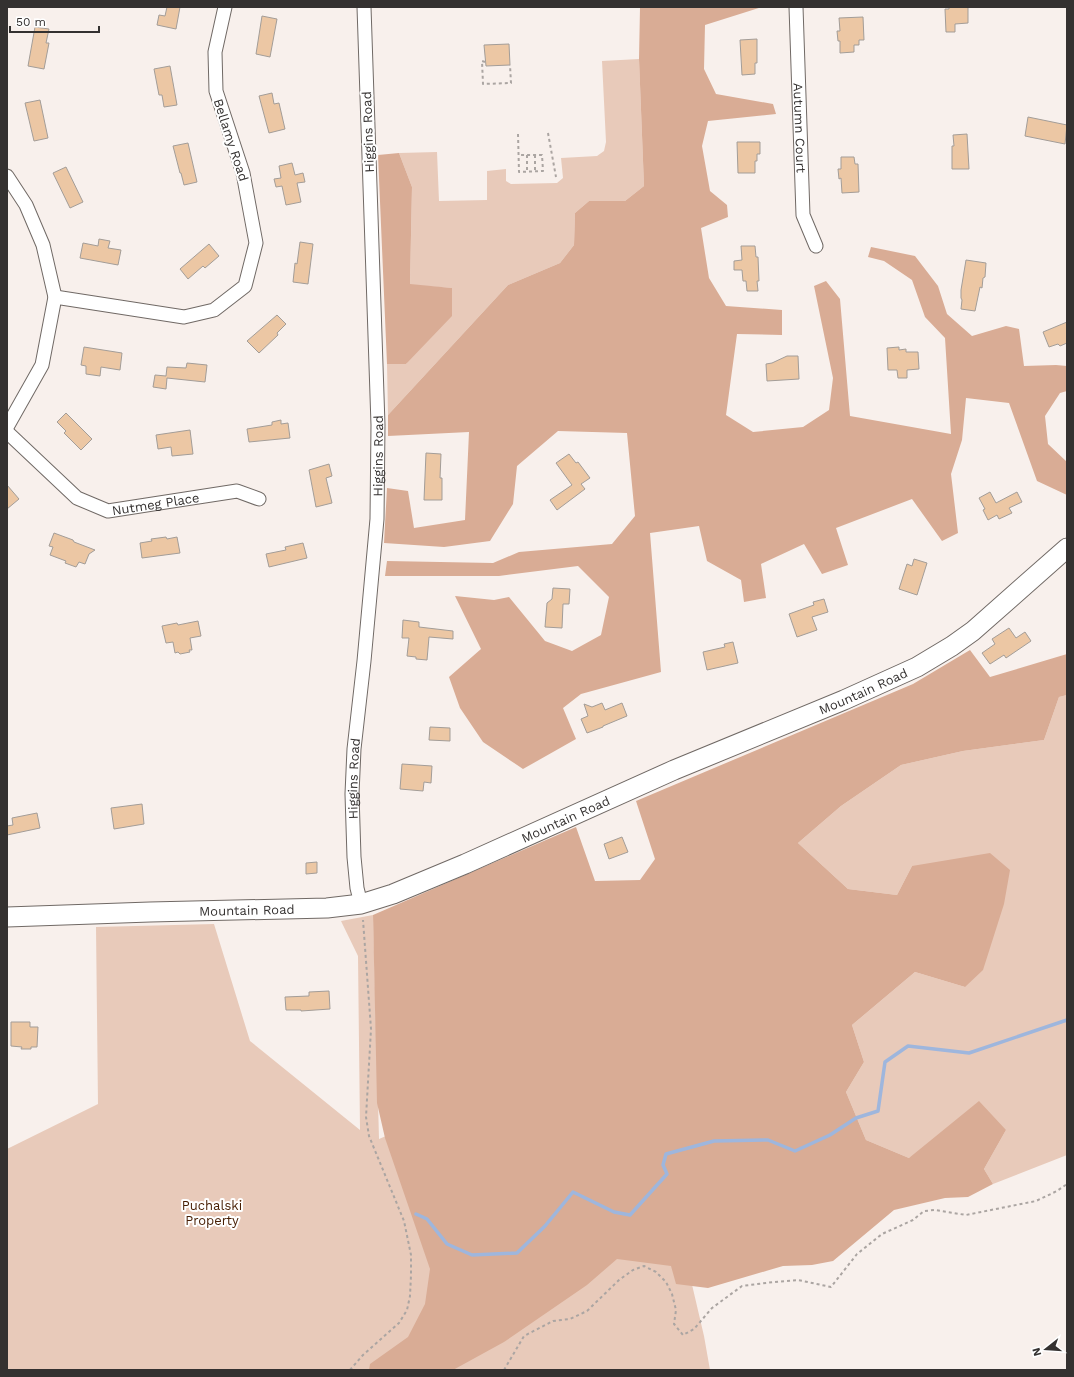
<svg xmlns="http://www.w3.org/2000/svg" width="1074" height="1377" font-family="'Work Sans',sans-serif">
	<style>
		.green { fill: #e8caba }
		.forest { fill: #d9ac95 }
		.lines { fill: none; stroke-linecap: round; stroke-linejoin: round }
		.stream { stroke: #9eb6dd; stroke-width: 3.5 }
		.building { fill: #ecc7a4; stroke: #a39d98 }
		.minor-casing { stroke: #706965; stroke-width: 15 }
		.secondary-casing { stroke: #706965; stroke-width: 21 }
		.path { stroke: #aba5a2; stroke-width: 2; stroke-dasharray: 3 3; stroke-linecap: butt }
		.minor { stroke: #fff; stroke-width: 13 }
		.secondary { stroke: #fff; stroke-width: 19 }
		.labels { text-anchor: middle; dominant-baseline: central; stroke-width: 4; stroke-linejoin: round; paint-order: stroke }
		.street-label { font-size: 13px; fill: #343130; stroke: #fff }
		.park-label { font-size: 13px; fill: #461d02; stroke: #fff }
	</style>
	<rect width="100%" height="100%" fill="#f8f0ec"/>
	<path class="green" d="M639,59L644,186L625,201H589L575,213L574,245L560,263L508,285L388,415L387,364H406L452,288L410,285L412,187L399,153L437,152L439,201L487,200V171L506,169V181L511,184L557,183L563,178L561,158L597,156L604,151L606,142L602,61Z
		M1067,695V1155L993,1184L984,1169L1006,1130L909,1158L866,1140L846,1092L864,1062L852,1025L915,972L965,987L912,866L897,895L848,889L798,843L841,806L901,765L963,751L1044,740L1059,697Z
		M373,915L379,1139L477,1097L672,1199L704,1336L710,1370H7V1149L98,1104L96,927L214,924L250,1041L360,1130L358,956L341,921Z"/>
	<path class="forest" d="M639,7H762L705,25L704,69L716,94L773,104L776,114L708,121L702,146L710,191L727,205L728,217L701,228L709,278L726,306L782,310V335L737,334L726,415L753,432L803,427L829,410L833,378L814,286L826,281L840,299L850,416L951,434L945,338L925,317L912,280L884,261L868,257L871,247L915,256L938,286L947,314L972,336L1006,326L1019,329L1024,366L1056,365L1067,366V391L1060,393L1045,416L1048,444L1067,462V495L1037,481L1009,403L966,398L962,440L951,474L958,533L942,541L912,499L836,528L848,565L822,574L804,544L761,564L766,598L744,602L741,580L707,561L699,526L650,533L661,672L581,694L563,708L576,739L523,769L483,742L460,708L449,677L481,649L455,596L494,600L509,597L545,641L572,651L601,635L609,597L578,566L499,576H385L387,561L493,563L519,552L612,544L635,516L627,433L558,431L517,466L513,504L490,541L444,547L384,543L387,488L408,491L414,528L465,520L469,432L388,436V415L508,285L560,263L574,245L575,213L589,201H625L644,186L639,59L640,8Z
		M399,153L412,187L410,284L452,288V316L406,364H387L378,155Z
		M970,650L990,677L1067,654V695L1059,697L1044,740L963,751L901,765L841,806L798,843L848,889L897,895L912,866L990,853L1010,870L1004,904L983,970L965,987L915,972L852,1025L864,1062L846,1092L866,1140L909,1158L979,1101L1006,1130L984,1169L993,1184L968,1197L945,1198L894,1210L833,1261L812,1265L783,1266L708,1288L676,1284L671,1266L617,1259L587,1285L504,1342L453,1370H369L370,1364L408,1337L425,1304L430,1269L385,1138L377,1103L373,915L576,827L595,881L640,880L655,859L636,801L913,684Z"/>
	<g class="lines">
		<path class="stream" d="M416,1214L427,1219L447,1244L472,1255L517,1253L545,1226L573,1192L614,1212L630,1215L667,1174L663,1165L666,1154L714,1141L768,1140L795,1151L830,1135L856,1118L878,1111L885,1062L908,1046L969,1053L1067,1020"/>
	</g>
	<path class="building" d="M167,7H180L176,29L157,25L159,15L165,16Z
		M949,7H968V23L955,24V32H946L945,9H949Z
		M262,16L277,19L270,57L256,54Z
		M863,17L864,40H859V45H854V52L840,53V41H838L837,31H840L839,18Z
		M35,27L49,29L46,43H49L44,69L28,66Z
		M757,39V63H755V74L742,75L740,40Z
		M509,44L510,65L486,66L484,45Z
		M170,66L177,105L164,107L162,95H159L154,69Z
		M272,93L274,104L279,103L285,129L269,133L259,96Z
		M40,100L48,138L34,141L25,103Z
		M1028,117L1067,125L1065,144L1025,136Z
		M967,134L969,169H952V146H954L953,135Z
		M737,142H760V154H757V161H755V173H738Z
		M188,143L197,182L184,185L181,173H180L173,146Z
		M841,157H854L855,164H858L859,192L842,193L841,178L839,179L838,169H841Z
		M292,163L295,175L303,173L305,182L297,183L301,202L286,205L282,186L276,187L274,179L281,178L279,166Z
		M66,167L83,202L70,208L53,173Z
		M99,239L110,241L108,248L121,250L118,265L80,258L83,243L98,246Z
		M300,242L313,244L308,284L293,282L295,263L297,264Z
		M209,244L219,256L205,268L203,266L188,279L180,269Z
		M741,246H755L756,257H758L759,281H757L758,291H747L746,281H743L742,270H734V261L742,260Z
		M966,260L986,263L985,277L983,278L982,288L980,287L975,311L961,309L962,300L961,298V290Z
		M277,315L286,324L277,333L278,335L259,353L247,341Z
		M1067,322V343L1060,346L1058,344L1049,347L1043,332Z
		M84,347L122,353L120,370L101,367L100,376L86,374V366L81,365Z
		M899,347V350L906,349V352H918L919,369L907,370V378H898L897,370H888L887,348Z
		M787,356H798L799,379L767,381L766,364L772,363Z
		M187,363L207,365L205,382L167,378L166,389L153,387L155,375L166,376L167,367L186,368Z
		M66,413L92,439L81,450L64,433L66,431L57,422Z
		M281,420V424L288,423L290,438L249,442L247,429L272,425V422Z
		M190,430L193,454L172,456L171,447L158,449L156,435Z
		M426,453L441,454L440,478H442V500H424Z
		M569,454L576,463L578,462L590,478L581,484L585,489L557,510L550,500L572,485L556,463Z
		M329,464L332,476L326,478L332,503L316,507L309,470Z
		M7,485L19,499L7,509Z
		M990,492L996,503L1017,492L1022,502L1009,508L1012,513L999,519L997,515L988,520L983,510L985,509L979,498Z
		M54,533L73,540L74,542L95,550L89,554L85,564L79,562L76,567L65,563L66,561L50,555L53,547L49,546Z
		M166,537L167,539L177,537L180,553L142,558L140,543L152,541L151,539Z
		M303,543L307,558L269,567L266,554L286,550L285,547Z
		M914,559L927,563L917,595L899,589L907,564L912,566Z
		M553,588L570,589L569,604H563L562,628L545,627L547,603L552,599Z
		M824,599L828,612L812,617L817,630L797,637L789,614L814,605L813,602Z
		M403,620L419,622V627L453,631V639L429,637L427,660L416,659V657L407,656L409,638H402Z
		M198,621L201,636L190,638L192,650H189L190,652L180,654L178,652L175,653L173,642L166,643L162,626L177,623L178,625Z
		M1009,628L1016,638L1025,632L1031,641L1006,658L1004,655L990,664L982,653L995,644L992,639Z
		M733,642L738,663L707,670L703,652L725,647L724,644Z
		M602,703L605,710L622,703L627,716L603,726V727L587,733L581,719L588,716L584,704L592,707Z
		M430,727L450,728V741L429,740Z
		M402,764L432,766L431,783L424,782L423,791L400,789Z
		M142,804L144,824L114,829L111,808Z
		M37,813L40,828L7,835V826L13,825L12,818Z
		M622,837L628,852L609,859L604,844Z
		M317,862V873L306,874V863Z
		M329,991L330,1009L301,1011V1010H286L285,997L309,996V992Z
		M11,1022H30V1027H38L37,1047H31V1049H21L22,1047L11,1046Z"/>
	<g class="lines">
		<g class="minor-casing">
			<g id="minor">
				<path id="s1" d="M796,7L803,215L816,246"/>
				<path d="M7,176L26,205L43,245L55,297L42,365L7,427"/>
				<path d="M55,297L184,317L214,310L245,286L256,243L243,173L216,91L215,52L225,7"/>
				<path id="s2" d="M7,432L77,498L108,511L237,491L259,499"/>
				<path id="s3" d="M361,904L357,888L354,857L352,794L354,749L364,661L377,519L378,425L364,7"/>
			</g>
		</g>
		<g class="secondary-casing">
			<g id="secondary">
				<path id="s4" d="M7,917L150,912L327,908L361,904L393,894L465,864L674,770L844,700L917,667L952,646L973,631L1067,548"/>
			</g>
		</g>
		<path class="path" d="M485,62L482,61L483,84L511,83L510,65
			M548,133L556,177
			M518,134L519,172L543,171L542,155H519
			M527,155V171
			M535,155V171
			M350,1370L363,1355L399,1323L407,1310L410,1296L411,1275V1255L404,1221L369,1136L366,1117L371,1029L363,920
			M504,1370L524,1336L553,1321L570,1319L587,1311L619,1280L633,1270L644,1266L656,1272L666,1282L672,1294L676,1310L674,1324L683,1335L694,1329L712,1308L742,1286L774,1282L798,1280L831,1287L857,1254L882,1234L913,1220L924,1211L935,1210L966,1215L1036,1201L1057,1191L1067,1184"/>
		<use href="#minor" class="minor"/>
		<use href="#secondary" class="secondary"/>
	</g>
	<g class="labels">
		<g class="street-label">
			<text stroke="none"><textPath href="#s1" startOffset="121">Autumn Court</textPath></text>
			<text transform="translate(368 132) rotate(-92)">Higgins Road</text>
			<text transform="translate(231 140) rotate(72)">Bellamy Road</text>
			<text stroke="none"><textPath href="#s3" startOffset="450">Higgins Road</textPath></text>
			<text stroke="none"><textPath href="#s2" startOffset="178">Nutmeg Place</textPath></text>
			<text stroke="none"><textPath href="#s4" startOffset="900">Mountain Road</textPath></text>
			<text stroke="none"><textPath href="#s3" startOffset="126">Higgins Road</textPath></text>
			<text stroke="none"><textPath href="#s4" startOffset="576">Mountain Road</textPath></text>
			<text stroke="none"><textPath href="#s4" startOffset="240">Mountain Road</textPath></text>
		</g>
		<g class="park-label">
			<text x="212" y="1205">Puchalski<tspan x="212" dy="15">Property</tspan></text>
		</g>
	</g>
	<rect width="1074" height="1377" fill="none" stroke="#343130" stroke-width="16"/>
	<g transform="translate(1046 1349) rotate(253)" stroke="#ffffff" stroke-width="3" paint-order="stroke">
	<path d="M0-3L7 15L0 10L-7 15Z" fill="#343130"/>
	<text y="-6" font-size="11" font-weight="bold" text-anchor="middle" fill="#343130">N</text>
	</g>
	<path d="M10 26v6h89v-6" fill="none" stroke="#343130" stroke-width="2"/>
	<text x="16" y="26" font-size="12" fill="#343130" stroke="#ffffff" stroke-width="3" paint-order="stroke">50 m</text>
</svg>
